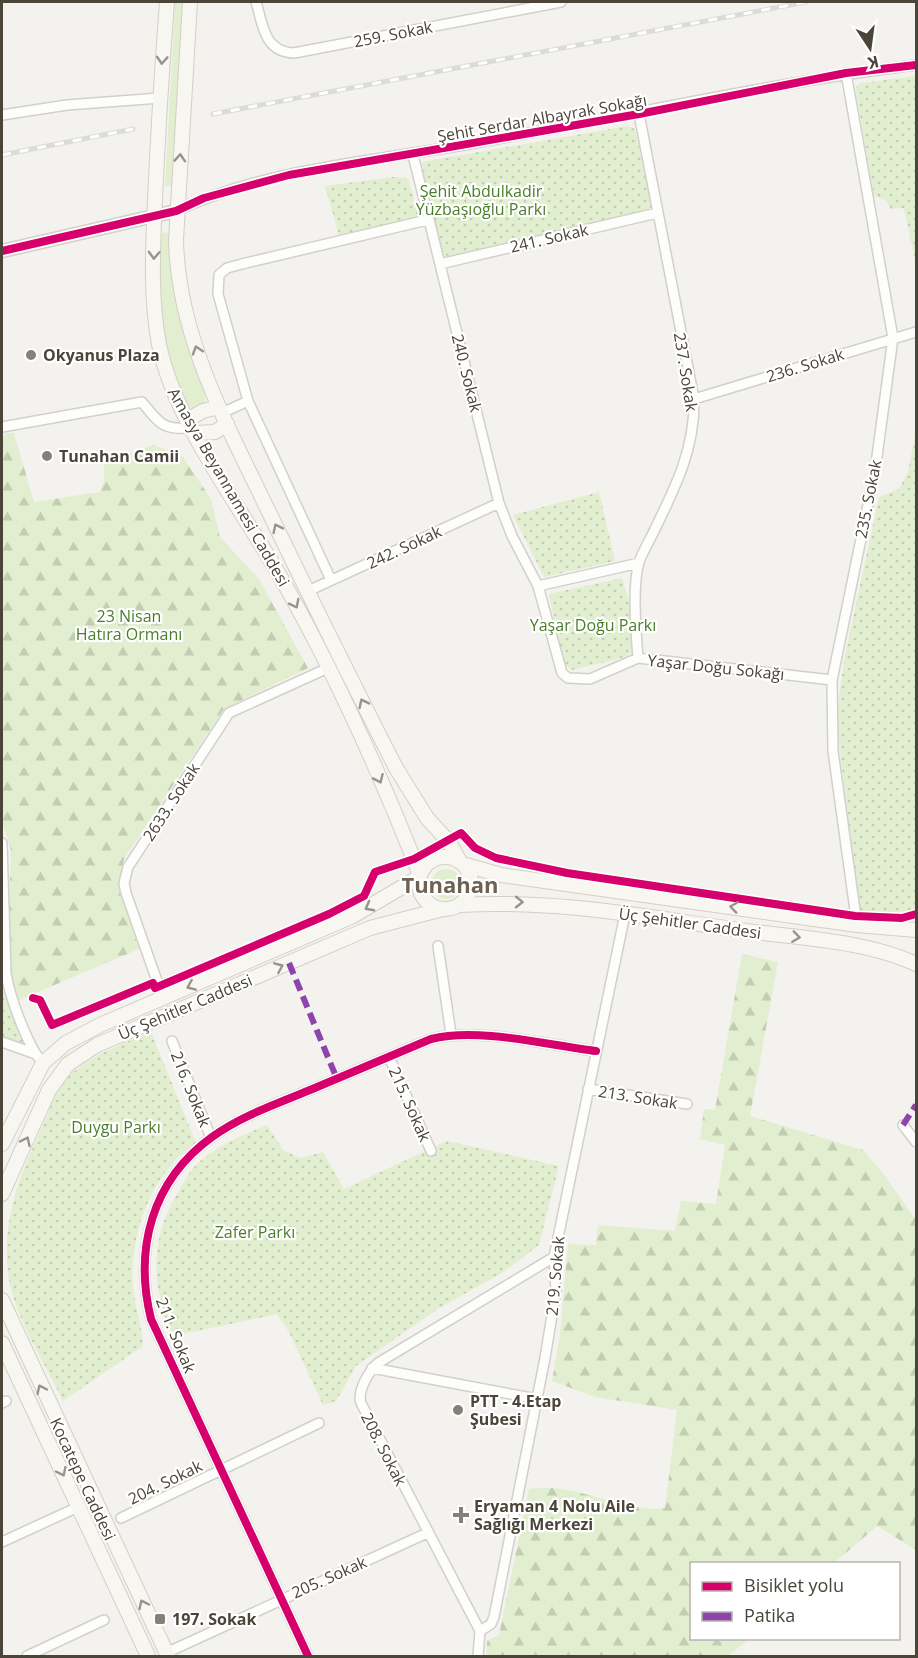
<svg xmlns="http://www.w3.org/2000/svg" width="918" height="1658" font-family="'Open Sans',sans-serif">
	<style>
		.grass { fill: #e1eecf }
		.forest { fill: url(#forest-firs) }
		.park { fill: url(#park-dots) }
		.lines { fill: none; stroke-linecap: round; stroke-linejoin: round }
		.minor-casing { stroke: #d2d0cb; stroke-width: 12 }
		.tertiary-casing { stroke: #d2d0cb; stroke-width: 15 }
		.secondary-casing { stroke: #d3cfc5; stroke-width: 16 }
		.minor { stroke: #fdfdfc; stroke-width: 9 }
		.tertiary { stroke: #fdfdfc; stroke-width: 12 }
		.secondary { stroke: #f7f6f1; stroke-width: 14 }
		.rail-casing { stroke: #dbdbda; stroke-width: 5 }
		.rail { stroke: #fff; stroke-width: 3; stroke-dasharray: 9; stroke-linecap: butt }
		.quiet { stroke: #8e44ad; stroke-width: 6; stroke-dasharray: 12 6; stroke-linecap: butt }
		.cycleway-casing { stroke: #fff; stroke-width: 11 }
		.cycleway { stroke: #d6006c; stroke-width: 8 }
		.oneway { stroke: #98948c }
		.poi-dot { fill: #868178; stroke: #fff; stroke-width: 2 }
		.labels { text-anchor: middle; dominant-baseline: central; stroke-width: 4.5; stroke-linejoin: round; paint-order: stroke }
		.street-label { font-size: 16px; fill: #4b4439; stroke: #fff }
		.park-label { font-size: 16px; fill: #4a7f2a; stroke: #fff }
		.poi-label { font-size: 16px; font-weight: bold; fill: #4b4439; stroke: #fff; text-anchor: start }
		.district-label { font-size: 22px; font-weight: bold; fill: #6e6250; stroke: #fff }
	</style>
	<defs>
		<pattern id="forest-firs" width="22" height="20" patternUnits="userSpaceOnUse" patternTransform="scale(1.5)"><rect width="22" height="20" fill="#e1eecf"/><path d="M5 1l3.5 6h-7zM16 11l3.5 6h-7z" fill="#c3cdb2"/></pattern>
		<pattern id="park-dots" width="8" height="8" patternUnits="userSpaceOnUse" patternTransform="scale(1.5)"><rect width="8" height="8" fill="#e1eecf"/><path d="M2 2h.1M6 6h.1" fill="none" stroke="#c3cdb2" stroke-width="1.8" stroke-linecap="round"/></pattern>
	</defs>
	<rect width="100%" height="100%" fill="#f4f2ee"/>
	<path class="grass" d="M175,2H184L172,186H165Z
		M162,232L168,233C170,278 178,317 193,359C197,372 209,391 204,404L193,409L186,405C180,391 173,376 169,362C156,320 160,274 162,232Z
		M431 884a15 15 0 1 1 30 0a15 15 0 1 1-30 0Z"/>
	<path class="forest" d="M6,433H14L34,502L100,492L104,481V462L154,445L183,457L211,499L220,537L259,579L308,668L224,709L124,859L119,887L139,949L17,1001L7,959L11,850L2,822V440Z
		M742,954L778,962L750,1116L863,1150L883,1173L916,1220V1550L877,1526L834,1563L692,1564V1638L749,1639L728,1656H486L487,1641L499,1635L529,1489C579,1481 619,1514 665,1508L677,1410L595,1397L552,1381L560,1335L568,1244L596,1245L598,1225L675,1231L681,1201L716,1204L725,1145L700,1139L704,1109L715,1110Z"/>
	<path class="park" d="M916,76V265L904,208L891,209L886,200L874,196L856,92V86L861,83Z
		M627,126L635,129L652,206L650,209L448,256L444,255L426,192L422,162Z
		M393,177L408,178L419,217L340,239L325,186Z
		M916,430V912L894,918L863,917L859,905L836,719L845,655L879,497L899,489L908,472Z
		M599,492L615,561L544,577L513,515Z
		M622,578L629,602L634,651L622,658L572,670L563,664L549,594Z
		M2,983L23,1040L22,1043L2,1038Z
		M151,1032L196,1143C152,1171 129,1235 133,1286C135,1307 142,1325 143,1346L63,1401C46,1365 16,1319 9,1280C0,1220 20,1175 44,1123C50,1110 55,1091 64,1081C86,1057 121,1044 151,1032Z
		M267,1125L283,1150L300,1158L323,1152L344,1189L447,1141L559,1166L539,1245L505,1271L436,1310L356,1366L336,1401L323,1405L289,1332L277,1314L178,1335L170,1331C151,1281 150,1236 180,1189C184,1182 189,1172 195,1166C214,1147 243,1135 267,1125Z"/>
	<g class="lines">
		<g class="minor-casing">
			<path id="minor" d="M256,2C263,25 264,52 294,53L561,2
				M846,73L893,338L875,471L832,680L833,751L857,925
				M2,115L67,105L160,98
				M413,155L499,503L512,536L538,586L562,673L568,678L590,679L638,658L832,680
				M176,211C268,168 376,161 475,143C622,117 769,83 916,65
				M440,264L657,213
				M694,399L916,332
				M222,413L248,401
				M2,427L142,402C160,424 162,430 192,428
				M331,580L248,401L218,294L219,275L227,268L242,264L427,220
				M538,586L639,563
				M308,591L499,503
				M638,658C636,632 632,587 639,562C643,551 650,540 655,529C676,486 695,448 694,399L639,114
				M2,843L6,974C10,997 28,1048 43,1063
				M438,946L451,1034
				M163,998L126,893L124,883L128,867L229,713L328,668
				M172,1041L211,1138
				M2,1042L33,1053
				M389,1057L431,1151
				M588,1089L687,1104
				M903,1125L916,1142
				M372,1368L537,1399
				M2,1403L6,1401
				M121,1518L319,1423
				M2,1542L78,1507
				M480,1631L491,1624L494,1617L545,1358L556,1291L554,1257L625,914
				M166,1653L427,1533
				M27,1656L104,1620
				M308,1656L151,1319C134,1250 151,1181 212,1137C241,1116 276,1104 310,1090C350,1073 391,1056 431,1039C478,1027 547,1045 596,1051
				M478,1656L480,1631L361,1403C357,1391 369,1371 378,1363L554,1257"/>
		</g>
		<g class="tertiary-casing">
			<path id="tertiary" d="M2,251L176,211"/>
		</g>
		<g class="secondary-casing">
			<path id="secondary" d="M167,2C162,67 158,133 155,199C153,247 150,297 159,344C175,425 245,512 285,585C337,677 381,776 420,875
				M190,2L176,240C178,336 226,423 267,508C309,595 352,682 396,768L427,818L449,842L459,860
				M187,420L203,411L219,407
				M195,433L215,432L227,424
				M419 883a26 26 0 1 1 52 0a26 26 0 1 1-52 0Z
				M466,865L501,875L857,925L916,930
				M460,905C557,899 651,918 747,931C800,938 868,941 916,964
				M2,1144L43,1063L66,1043L100,1025L353,916L419,877
				M2,1194L49,1090L68,1064L97,1045L370,928L443,909
				M2,1300L168,1656
				M2,1343L148,1656"/>
		</g>
		<use href="#minor" class="minor"/>
		<use href="#tertiary" class="tertiary"/>
		<use href="#secondary" class="secondary"/>
		<g class="rail-casing">
			<path id="rail" d="M213,114L806,2
				M2,155L133,129"/>
		</g>
		<use href="#rail" class="rail"/>
		<path class="quiet" d="M289,963L337,1079
			M903,1125L916,1105"/>
		<g class="cycleway-casing">
			<path id="cycleway" d="M2,251L176,211L204,198L289,175L639,114L846,73L916,65
				M33,998L40,1000L52,1025L153,983L155,988L329,914L364,896L375,872L414,859L461,833L475,848L496,858L567,873L855,916L902,918L916,914
				M308,1656L151,1319C134,1250 151,1181 212,1137C241,1116 276,1104 310,1090C350,1073 391,1056 431,1039C478,1027 547,1045 596,1051"/>
		</g>
		<use href="#cycleway" class="cycleway"/>
	</g>
	<defs><path id="oneway-chevron" d="M-2-3.5L2.5 0L-2 3.5" fill="none" stroke-width="1.6" stroke-linecap="round" stroke-linejoin="round" transform="scale(1.5)"/></defs>
	<g class="oneway">
		<use href="#oneway-chevron" transform="translate(162 60) rotate(94)"/>
		<use href="#oneway-chevron" transform="translate(180 158) rotate(-86)"/>
		<use href="#oneway-chevron" transform="translate(154 255) rotate(92)"/>
		<use href="#oneway-chevron" transform="translate(197 350) rotate(-108)"/>
		<use href="#oneway-chevron" transform="translate(277 528) rotate(-116)"/>
		<use href="#oneway-chevron" transform="translate(295 604) rotate(63)"/>
		<use href="#oneway-chevron" transform="translate(363 703) rotate(-116)"/>
		<use href="#oneway-chevron" transform="translate(379 779) rotate(66)"/>
		<use href="#oneway-chevron" transform="translate(519 902) rotate(1)"/>
		<use href="#oneway-chevron" transform="translate(369 907) rotate(152)"/>
		<use href="#oneway-chevron" transform="translate(734 907) rotate(-172)"/>
		<use href="#oneway-chevron" transform="translate(796 937) rotate(8)"/>
		<use href="#oneway-chevron" transform="translate(279 967) rotate(-23)"/>
		<use href="#oneway-chevron" transform="translate(191 986) rotate(157)"/>
		<use href="#oneway-chevron" transform="translate(26 1141) rotate(-65)"/>
		<use href="#oneway-chevron" transform="translate(41 1389) rotate(-115)"/>
		<use href="#oneway-chevron" transform="translate(62 1472) rotate(65)"/>
		<use href="#oneway-chevron" transform="translate(143 1604) rotate(-115)"/>
	</g>
	<g class="poi-dot">
		<circle cx="31" cy="355" r="6"/>
		<circle cx="47" cy="456" r="6"/>
		<circle cx="458" cy="1410" r="6"/>
		<path d="M458 1506h6v6h6v6h-6v6h-6v-6h-6v-6h6z"/>
		<rect x="154" y="1613" width="12" height="12" rx="3"/>
	</g>
	<g class="labels">
		<g class="street-label">
			<text transform="translate(393 34) rotate(-11)">259. Sokak</text>
			<text transform="translate(542 118) rotate(-10)">Şehit Serdar Albayrak Sokağı</text>
			<text transform="translate(549 238) rotate(-13)">241. Sokak</text>
			<text transform="translate(805 365) rotate(-17)">236. Sokak</text>
			<text transform="translate(686 372) rotate(81)">237. Sokak</text>
			<text transform="translate(467 373) rotate(76)">240. Sokak</text>
			<text transform="translate(229 487) rotate(60)">Amasya Beyannamesi Caddesi</text>
			<text transform="translate(868 499) rotate(-79)">235. Sokak</text>
			<text transform="translate(404 547) rotate(-25)">242. Sokak</text>
			<text transform="translate(716 667) rotate(6)">Yaşar Doğu Sokağı</text>
			<text transform="translate(171 802) rotate(-57)">2633. Sokak</text>
			<text transform="translate(690 923) rotate(8)">Üç Şehitler Caddesi</text>
			<text transform="translate(185 1007) rotate(-23)">Üç Şehitler Caddesi</text>
			<text transform="translate(191 1089) rotate(68)">216. Sokak</text>
			<text transform="translate(638 1097) rotate(9)">213. Sokak</text>
			<text transform="translate(410 1104) rotate(66)">215. Sokak</text>
			<text transform="translate(555 1276) rotate(-85)">219. Sokak</text>
			<text transform="translate(176 1335) rotate(68)">211. Sokak</text>
			<text transform="translate(384 1449) rotate(63)">208. Sokak</text>
			<text transform="translate(83 1479) rotate(65)">Kocatepe Caddesi</text>
			<text transform="translate(165 1482) rotate(-26)">204. Sokak</text>
			<text transform="translate(329 1577) rotate(-24)">205. Sokak</text>
		</g>
		<g class="park-label">
			<text x="481" y="191">Şehit Abdulkadir<tspan x="481" dy="18">Yüzbaşıoğlu Parkı</tspan></text>
			<text x="129" y="616">23 Nisan<tspan x="129" dy="18">Hatıra Ormanı</tspan></text>
			<text x="593" y="625">Yaşar Doğu Parkı</text>
			<text x="116" y="1127">Duygu Parkı</text>
			<text x="255" y="1232">Zafer Parkı</text>
		</g>
		<g class="poi-label">
			<text x="43" y="355">Okyanus Plaza</text>
			<text x="59" y="456">Tunahan Camii</text>
			<text x="470" y="1401">PTT - 4.Etap<tspan x="470" dy="18">Şubesi</tspan></text>
			<text x="474" y="1506">Eryaman 4 Nolu Aile<tspan x="474" dy="18">Sağlığı Merkezi</tspan></text>
			<text x="172" y="1619">197. Sokak</text>
		</g>
		<g class="district-label">
			<text x="450" y="884">Tunahan</text>
		</g>
	</g>
	<rect width="918" height="1658" fill="none" stroke="#4b4439" stroke-width="6"/>
	<rect x="690" y="1562" width="210" height="78" fill="#ffffff" stroke="#b7b4b0" stroke-width="1.5"/>
	<rect x="702" y="1582" width="30" height="9" fill="#d6006c" stroke="#b7b4b0" stroke-width="1.5"/>
	<text x="744" y="1592" font-size="18" fill="#4b4439">Bisiklet yolu</text>
	<rect x="702" y="1612" width="30" height="9" fill="#8e44ad" stroke="#b7b4b0" stroke-width="1.5"/>
	<text x="744" y="1622" font-size="18" fill="#4b4439">Patika</text>
	<g transform="translate(870 48) rotate(167)" stroke="#ffffff" stroke-width="4.5" paint-order="stroke">
	<path d="M0-4.5L10 22L0 15L-10 22Z" fill="#4b4439"/>
	<text y="-9" font-size="16" font-weight="bold" text-anchor="middle" fill="#4b4439">K</text>
	</g>
</svg>
